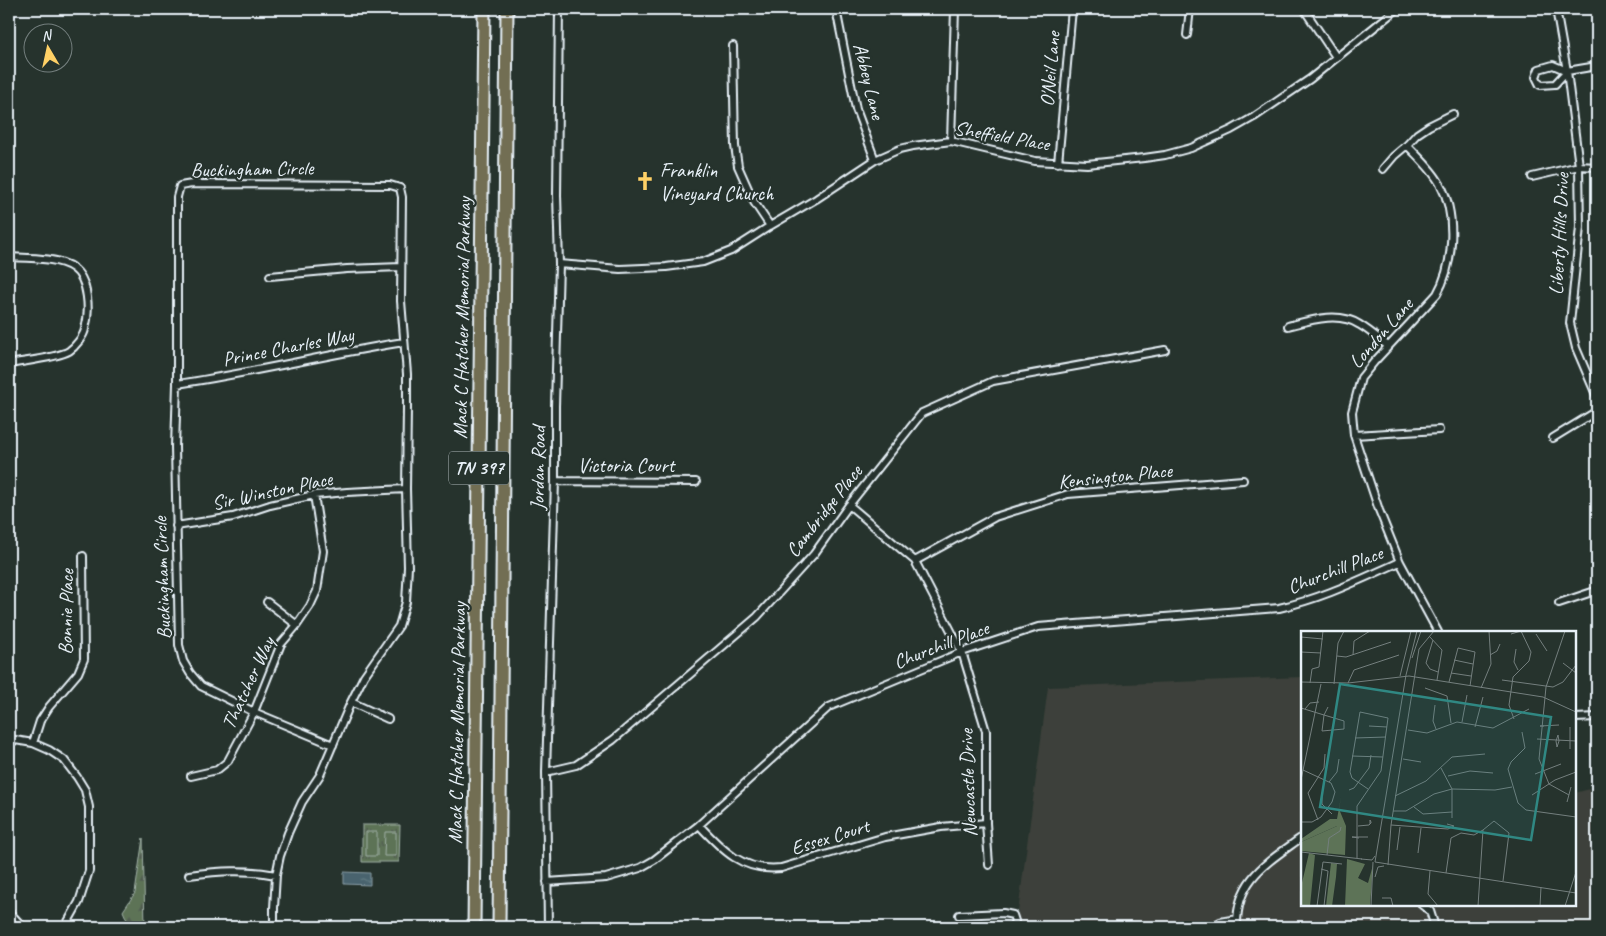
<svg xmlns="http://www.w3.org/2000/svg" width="1606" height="936" font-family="Caveat,sans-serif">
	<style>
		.built { fill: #3c413a }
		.forest { fill: url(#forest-firs); stroke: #a2b2a8 }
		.park { fill: url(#park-tufts); stroke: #a2b2a8 }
		.garden { fill: #5d7357; stroke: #a2b2a8 }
		.water { fill: url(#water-ripples); stroke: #899ca5 }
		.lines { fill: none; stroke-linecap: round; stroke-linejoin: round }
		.street-casing { stroke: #e8f1f8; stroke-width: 10 }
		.highway-casing { stroke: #e8f1f8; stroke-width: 15 }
		.street { stroke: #26332d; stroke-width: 6 }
		.highway { stroke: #726e52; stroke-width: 11 }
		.labels { text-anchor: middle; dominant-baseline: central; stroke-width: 4.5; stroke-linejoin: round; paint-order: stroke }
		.shield { fill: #26332d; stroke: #aeb8bb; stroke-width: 1 }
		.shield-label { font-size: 19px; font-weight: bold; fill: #e8f1f8 }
		.street-label { font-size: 20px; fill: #e8f1f8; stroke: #26332d }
		.poi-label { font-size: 20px; fill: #e8f1f8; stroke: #26332d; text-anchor: start }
		.inset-road { fill: none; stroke: #747f7e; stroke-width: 1 }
		.view { fill: #308883; fill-opacity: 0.15; stroke: #308883; stroke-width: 2.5 }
		.inset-edge { fill: none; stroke: #e8f1f8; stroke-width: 2.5 }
	</style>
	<defs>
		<pattern id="forest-firs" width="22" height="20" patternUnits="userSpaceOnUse" patternTransform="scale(1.25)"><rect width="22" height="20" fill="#5d7357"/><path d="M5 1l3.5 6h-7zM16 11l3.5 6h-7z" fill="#505b50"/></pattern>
		<pattern id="park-tufts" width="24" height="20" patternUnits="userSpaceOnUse" patternTransform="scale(1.25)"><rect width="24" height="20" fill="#5d7357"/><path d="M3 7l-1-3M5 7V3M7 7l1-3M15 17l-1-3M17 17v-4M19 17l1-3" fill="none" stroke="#505b50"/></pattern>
		<pattern id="water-ripples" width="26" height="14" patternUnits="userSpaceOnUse" patternTransform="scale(1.25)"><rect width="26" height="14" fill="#49646e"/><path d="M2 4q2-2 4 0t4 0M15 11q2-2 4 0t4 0" fill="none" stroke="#637b83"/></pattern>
	</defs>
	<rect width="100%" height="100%" fill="#26332d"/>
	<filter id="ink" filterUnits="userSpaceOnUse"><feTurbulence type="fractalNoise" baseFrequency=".02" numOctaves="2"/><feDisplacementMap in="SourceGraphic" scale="10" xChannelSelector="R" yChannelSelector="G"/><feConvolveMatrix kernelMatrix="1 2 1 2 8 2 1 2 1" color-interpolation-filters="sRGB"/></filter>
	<g filter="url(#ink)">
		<path class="built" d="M1302,677V905H1575V793L1597,787V927H1016L1048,687Z"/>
		<path class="forest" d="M143,838L145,927H130L123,911L135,893Z"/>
		<path class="park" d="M362,825H400L399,862H362Z"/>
		<path class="garden" d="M366,832H377V856H366Z
			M385,832H396V856H384Z"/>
		<path class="water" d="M344,872L370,873V885L344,884Z"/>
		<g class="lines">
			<g class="street-casing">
				<path id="street" d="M836,9L856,109L875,160
					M1304,9L1336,57
					M1556,9L1567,71L1579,166L1580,227L1570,323L1576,348L1597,397
					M1187,35L1190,9
					M733,46L735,146L738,166L754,202L770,226
					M1553,65L1567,71L1555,84L1540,85L1536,77L1539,69Z
					M1567,71L1597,66
					M951,141L955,9
					M1407,145C1418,157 1432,169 1440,184C1457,214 1454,264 1437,294L1374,362L1361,378L1352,412L1354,435L1379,510L1400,562L1438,632
					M1058,163L1072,9
					M1383,169L1394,156L1407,145L1417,134L1429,126L1453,114
					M1532,177L1579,166L1597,167
					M9,257C27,258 58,257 73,268C89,279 90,312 85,329C84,336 75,347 69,351C57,358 24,361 9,364
					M559,264L620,269L666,267L703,262L731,251L770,226L816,199L875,160L900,149L913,146L951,141L1035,161L1087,164L1144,158L1165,155L1191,148L1231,130L1254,117L1310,79L1397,9
					M270,276L347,269L401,267
					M1288,326C1311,320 1339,311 1360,325C1370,331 1379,339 1388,346
					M177,384C253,373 328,354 404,342
					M1354,435L1439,430
					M1553,438L1597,411
					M555,481L696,482
					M849,505L915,561L962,652L986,731V823L989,865
					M176,526L233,517L270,505L314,495L347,492L406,489
					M915,561L995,517L1068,494L1243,480
					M267,602L297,625
					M1559,603L1595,591L1597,588
					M351,702L388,719
					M1575,718L1597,717
					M9,739L33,743L49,750L64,760L77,777L85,790L89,807V871L79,902L65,927
					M33,743L40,721L49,707L78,673L84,659L83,556
					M546,772L576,765L613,740L757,617L814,554L849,505L922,413L993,381L1165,350
					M191,776L217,770L228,761L254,712L281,644L297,625L310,606L317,591L323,551L314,495
					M699,825C722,850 743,872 781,868L885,837L941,827L986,823
					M189,875C219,871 246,869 276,875
					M547,882L606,878L640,868L654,860L699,825L829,707L962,652L1038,627L1279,608C1324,598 1359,580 1400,562
					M1422,905L1430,911L1435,927
					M9,912L23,927
					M959,915L1003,913L1013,915L1015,921L1012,927
					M274,927V908L276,875L280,856L288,833L302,802L320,775L351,702L364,676L399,626L406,602L408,567L406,489L407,409V374L401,301L402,197L400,188L390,185L192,184L180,186L177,197V384L175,447L179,645L183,661L190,673L201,686L254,712L333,745
					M548,927L546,772L555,481V406L559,264L557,195L559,9
					M1214,927L1220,922L1237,919
					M1237,927C1236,879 1267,863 1302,837"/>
			</g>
			<g class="highway-casing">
				<path id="highway" d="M474,927L484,9
					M499,927L507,9"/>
			</g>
			<use href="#street" class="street"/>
			<use href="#highway" class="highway"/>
		</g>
	</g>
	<defs>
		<g id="church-bare" transform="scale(1.5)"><path d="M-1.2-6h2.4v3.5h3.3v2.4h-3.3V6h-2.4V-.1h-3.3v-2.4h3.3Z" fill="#ffd166" stroke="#26332d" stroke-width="2.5" paint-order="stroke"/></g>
	</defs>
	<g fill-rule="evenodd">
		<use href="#church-bare" x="645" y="181"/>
	</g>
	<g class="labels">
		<rect class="shield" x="449" y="451.5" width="60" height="33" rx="4"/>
		<g class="shield-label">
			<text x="479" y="468">TN 397</text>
		</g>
		<g class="street-label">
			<text transform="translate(1050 69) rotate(-85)">O'Neil Lane</text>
			<text transform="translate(869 81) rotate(76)">Abbey Lane</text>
			<text transform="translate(1002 136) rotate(10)">Sheffield Place</text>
			<text transform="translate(252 169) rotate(-1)">Buckingham Circle</text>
			<text transform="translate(1559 234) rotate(-87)">Liberty Hills Drive</text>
			<text transform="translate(462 318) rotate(-89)">Mack C Hatcher Memorial Parkway</text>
			<text transform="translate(1381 333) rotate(-49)">London Lane</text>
			<text transform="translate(288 347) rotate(-11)">Prince Charles Way</text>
			<text x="626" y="465">Victoria Court</text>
			<text transform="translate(538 468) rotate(-89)">Jordan Road</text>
			<text transform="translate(1115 476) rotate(-6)">Kensington Place</text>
			<text transform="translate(272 491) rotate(-12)">Sir Winston Place</text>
			<text transform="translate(824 511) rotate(-52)">Cambridge Place</text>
			<text transform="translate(1335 570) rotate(-21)">Churchill Place</text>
			<text transform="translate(162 578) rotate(-92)">Buckingham Circle</text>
			<text transform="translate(66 612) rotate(-89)">Bonnie Place</text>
			<text transform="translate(941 645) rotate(-21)">Churchill Place</text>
			<text transform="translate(248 683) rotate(-65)">Thatcher Way</text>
			<text transform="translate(457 723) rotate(-89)">Mack C Hatcher Memorial Parkway</text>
			<text transform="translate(968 783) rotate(-92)">Newcastle Drive</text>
			<text transform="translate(830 837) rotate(-17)">Essex Court</text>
		</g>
		<g class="poi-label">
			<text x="660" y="170">Franklin<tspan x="660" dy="23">Vineyard Church</tspan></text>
		</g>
	</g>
	<g transform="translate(1301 631)">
		<rect width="275" height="275" fill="#26332d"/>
		<path d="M36,195H45L44,224L0,220V211ZM8,222L14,224L9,275H0V256ZM46,228L64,233L57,247L67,252L72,234L69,275H44ZM30,232L36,233L35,246L31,275H25Z" fill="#5d7357"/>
		<path d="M40,166L38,178L45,195H36L0,211V208L29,188H36Z" fill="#5d7357"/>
		<path class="inset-road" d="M116,0L105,44L74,231L275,262M264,0L245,56L238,128L248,153L268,164M210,3L220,0L230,21L228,30L212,46L208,74L213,88M235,3L246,20M128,5L141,19L136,49M0,6L22,8M132,9L125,32L129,38L137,41M215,18L213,31L217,39M0,21L20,22M52,24L53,10L69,0M189,24L196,20L199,13M36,25L45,26L90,11M111,27L120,0M153,29L172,33M262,32L275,42M150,42L170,45M99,45L110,0M201,49L252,56L262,51L275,34M0,51L47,52L108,45L242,66L275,81M148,51L157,17L174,21L169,55M9,52L11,38L18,36L22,0M47,52L53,39L98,24M33,53L37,12L43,0M124,57L146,65L150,92M180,57L190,33L188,0M134,74L132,90L135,98M0,77L23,84L27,76M4,78L9,72L18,71M23,84L43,90V98L21,100ZM161,91L166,64M68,95L86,96M243,95H239L258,94M174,96L182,66M269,96V118M107,99L126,102L156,91L192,97L228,78M221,101L224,117L210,131L207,138L217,172L225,179L275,186M257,104L258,110L256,116L255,110ZM54,107L85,106M236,108L275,110M51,125L82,126M102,128L120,131M140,137L151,158V187M234,143L260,133M147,145L169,140L192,142M0,149L20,53M28,151L36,141L38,128M48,159L53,157L68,137L70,124M21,162V173L31,183M231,164L254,149L275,141M94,165L125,150L151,126L184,123M266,171L270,156M113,176L122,183L151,181M92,180H105L133,163L151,158L194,159L211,156M17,189L7,162L23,137L24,123M0,191H11L20,186L31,171L34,161L30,152L2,139M90,194L147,198L153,195L146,193M57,195L68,194L70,192V191L69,189V193M58,207L51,206H67M96,219L99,196M0,221L61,228M117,222L120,197M26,224L28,207L39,200L40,196M56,227V175L80,140L87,87L59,81L49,141L51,147L67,158M60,228L71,229L74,225M22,231L41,233M87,234L90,194L118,18L133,0M20,238L27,240L23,275M129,240L127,263L137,275M145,242L150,207L160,202L173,204L182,199M74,246L77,236L83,235M81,267H90L92,275M16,275L22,231M70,275L72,231M177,275L182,199L193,190L208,202L202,250M239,275L240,256M264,275L275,241"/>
		<path class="view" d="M39,53L250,86L230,209L19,176Z"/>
		<rect width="275" height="275" class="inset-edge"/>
	</g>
	<rect width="1606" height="936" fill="none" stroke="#26332d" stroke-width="30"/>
	<rect x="15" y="15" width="1576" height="906" fill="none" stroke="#e8f1f8" stroke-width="2" filter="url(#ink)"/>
	<g transform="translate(48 48) rotate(351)"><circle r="24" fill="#26332d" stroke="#747f7e"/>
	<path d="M0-4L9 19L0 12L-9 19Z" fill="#ffd166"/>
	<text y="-8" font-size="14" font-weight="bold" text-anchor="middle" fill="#e8f1f8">N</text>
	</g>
</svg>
